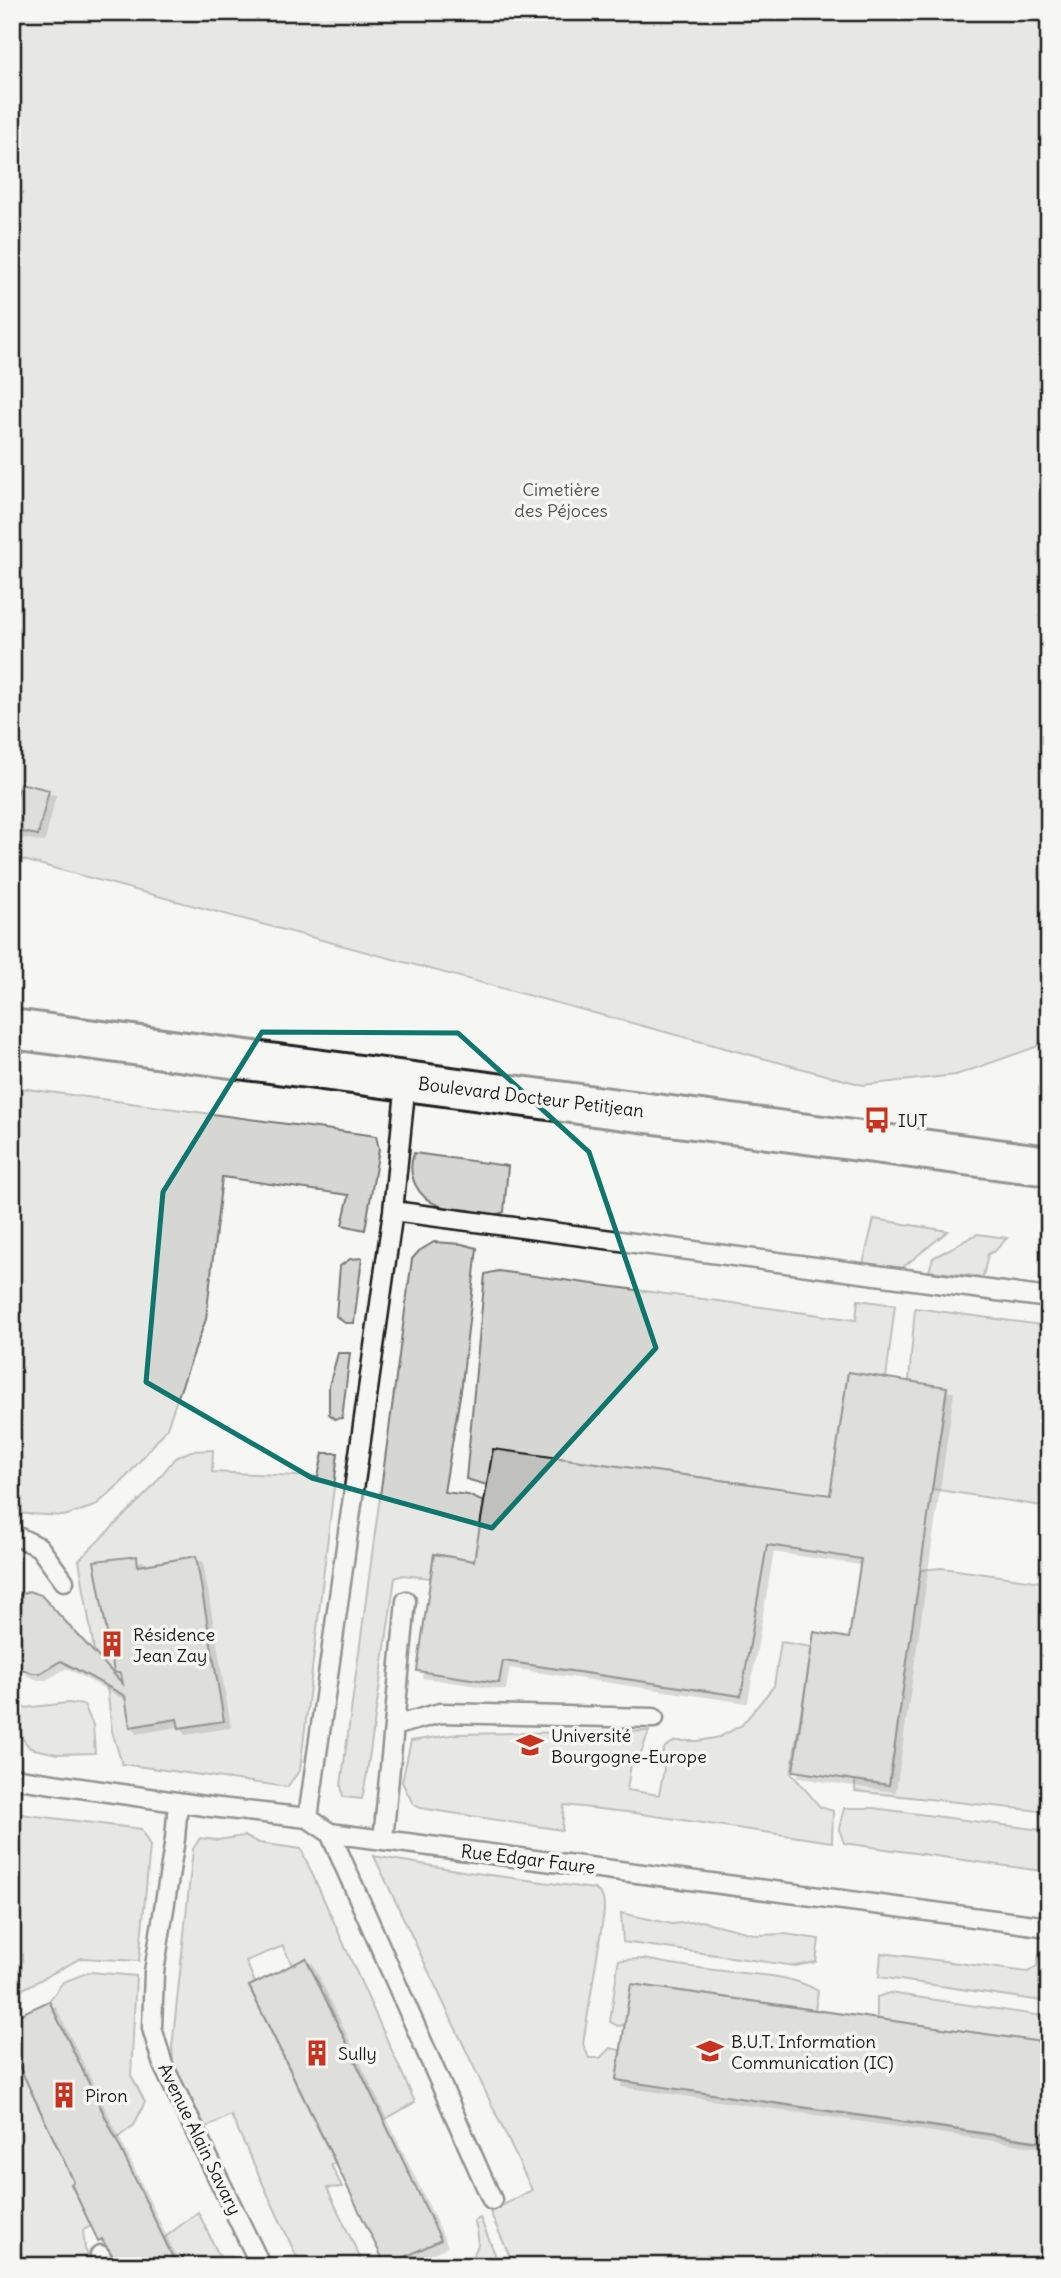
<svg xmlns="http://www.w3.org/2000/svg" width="1061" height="2278" font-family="Delius,sans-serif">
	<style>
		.green { fill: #d6d6d2; stroke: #797977; stroke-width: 2 }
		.building { fill: #c0c0bd; stroke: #1c1c1c; stroke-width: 2; filter: url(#shadow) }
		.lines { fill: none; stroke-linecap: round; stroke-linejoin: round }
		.lane-casing { stroke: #1c1c1c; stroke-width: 23 }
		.secondary-casing { stroke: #1c1c1c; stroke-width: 44 }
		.lane { stroke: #f6f6f2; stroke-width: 18 }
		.secondary { stroke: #f6f6f2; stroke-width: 38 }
		.marked { fill: none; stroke: #0f766e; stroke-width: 5; stroke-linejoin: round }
		.labels { text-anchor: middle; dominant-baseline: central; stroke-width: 7; stroke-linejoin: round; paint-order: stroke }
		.park-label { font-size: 18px; fill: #545453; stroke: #f6f6f2 }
		.street-label { font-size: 18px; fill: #1c1c1c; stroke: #f6f6f2 }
		.poi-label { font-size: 18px; fill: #1c1c1c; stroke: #f6f6f2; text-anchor: start }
	</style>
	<defs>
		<filter id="shadow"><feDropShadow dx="6" dy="6" stdDeviation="0" flood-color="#0004"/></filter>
	</defs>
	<rect width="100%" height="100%" fill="#f6f6f2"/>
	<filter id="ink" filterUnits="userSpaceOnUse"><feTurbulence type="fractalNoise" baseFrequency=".0143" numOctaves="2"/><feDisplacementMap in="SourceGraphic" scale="14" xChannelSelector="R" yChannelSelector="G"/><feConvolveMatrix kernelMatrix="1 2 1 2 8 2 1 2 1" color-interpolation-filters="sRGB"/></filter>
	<g filter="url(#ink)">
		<path class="green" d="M12,12H1049V1034L1036,1047L956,1075L863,1085L12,857Z
			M12,1087L376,1136L379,1149L365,1230L342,1225L349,1195L222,1177L206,1319L166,1430L122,1482L95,1506L64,1516L12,1513Z
			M414,1153L508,1166L504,1212C491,1217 485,1216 473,1211C463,1208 450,1210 440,1206C417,1198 406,1175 414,1153Z
			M874,1219L948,1231L902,1268L863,1264Z
			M977,1234L1007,1238L995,1251L988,1254L983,1277L929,1271L933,1258Z
			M434,1242L462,1244L477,1248L462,1384L444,1492L468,1495L484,1502L474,1561L434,1554L430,1578L403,1575L395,1578L367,1773L362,1799L343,1797L341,1785L412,1259L419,1251Z
			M362,1258L354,1323H345L336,1316L340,1266L350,1259Z
			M498,1271L856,1320L858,1300L895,1305L886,1378L848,1372L830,1501L772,1487L493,1449L487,1485L466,1479L485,1274Z
			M915,1308L1049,1326V1507L932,1489L947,1388L909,1381Z
			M338,1353H350L342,1418L335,1419L329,1414V1386Z
			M213,1450L212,1472L318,1477L323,1453H338L300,1770L287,1787L122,1764L112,1731L105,1668L96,1662L79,1560L147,1493L175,1458L191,1451Z
			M942,1568L1049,1583V1812L855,1791V1780L889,1785L920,1570Z
			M781,1642L812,1647L791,1773L820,1807L833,1811L832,1842L635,1813L564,1805L562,1830L420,1808L413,1804L402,1782L411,1741L457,1734L649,1731L641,1753L632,1757L627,1790L659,1795L664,1769L661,1757L665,1747L675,1741H698L720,1737L742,1725L774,1686Z
			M68,1703L84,1705L93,1725L95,1753L57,1754L30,1748L12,1725V1711L15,1709Z
			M844,1808H873L1049,1831V1872L844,1843L839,1829Z
			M12,1813L141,1829L150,1846L139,1961L81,1958L12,1995Z
			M244,1836L259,1843L301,1849L415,2102L384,2120L306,1959L292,1965L283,1946L246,1961L255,1983L249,1987L335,2163L331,2165L342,2187L327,2188L364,2266H301L231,2115L206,2127L173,2064L172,2048L193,1849L200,1838L217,1840Z
			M374,1856L468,1872L594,1889C604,1894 604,1901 604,1912L583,2044L589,2058H600L610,2048L620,2050L616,2080L1049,2144V2266H514L490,2212L532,2190Z
			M621,1913L672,1924L701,1921L758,1935L785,1934L819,1939L816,1962L795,1966L623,1942Z
			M1040,1951L1049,1952V2002L879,1977L881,1953L1028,1972L1037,1966Z
			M643,1959C670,1964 696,1968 723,1971C754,1975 791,1974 818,1991L815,2010L632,1984L625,2025L618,2026L610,2022L618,1964L619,1960Z
			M90,1972L136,1976L131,2075L145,2102L134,2125L116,2139L49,2001L63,1982Z
			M889,1993L1049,2017V2043L877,2019V1997Z
			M12,2051L74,2182L71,2184L84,2211L95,2224L83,2230L85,2249L94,2266H12Z
			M198,2212L224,2266H177L164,2238Z
			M480,2218L500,2266H466C479,2248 482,2242 474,2221Z"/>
		<path class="building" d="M20,783L49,790L38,835L12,830V817Z
			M848,1372L947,1387L889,1785L793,1771L814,1632L849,1638L861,1559L767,1545L741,1696L503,1661L499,1683L417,1671L434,1554L474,1561L493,1449L830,1495Z
			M137,1556L138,1566L196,1556L224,1721L179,1728L177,1719L130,1727L125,1696L61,1661L40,1673H32L22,1669L12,1660V1606L20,1595L29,1591L41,1595L123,1684L121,1674L114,1672L94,1561Z
			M306,1958L441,2240L386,2266L249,1986Z
			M631,1984L1049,2043V2133L1044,2132L1043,2142L616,2080Z
			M49,2001L116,2139L177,2266H117L102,2239L98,2241L71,2184L74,2182L12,2051V2018Z"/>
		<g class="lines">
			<g class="lane-casing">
				<path id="lane" d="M393,1211L1049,1298
					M12,1534L39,1547L64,1581
					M394,1726L440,1713L654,1718
					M12,1778L211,1807L308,1818L330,1833L1049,1927
					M178,1802L175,1839L154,1972L152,2028L163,2065L261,2266
					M308,1818L393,1211L406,1081
					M330,1833L492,2200
					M383,1840L406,1601
					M100,2255L106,2266"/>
			</g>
			<g class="secondary-casing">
				<path id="secondary" d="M12,1029L1049,1166"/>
			</g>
			<use href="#lane" class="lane"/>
			<use href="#secondary" class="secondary"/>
		</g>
	</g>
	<path d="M0 0H1061V2278H0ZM262,1032L458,1033L589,1152L656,1348L492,1528L312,1478L146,1382L163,1192Z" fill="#f6f6f2" fill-opacity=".55" fill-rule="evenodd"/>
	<path class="marked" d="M262,1032L458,1033L589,1152L656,1348L492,1528L312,1478L146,1382L163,1192Z"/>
	<defs>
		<g id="bus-bare" transform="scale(2.1)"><path d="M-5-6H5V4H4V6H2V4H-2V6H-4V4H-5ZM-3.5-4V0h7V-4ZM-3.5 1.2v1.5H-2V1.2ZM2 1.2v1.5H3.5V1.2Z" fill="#c8321e" stroke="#f6f6f2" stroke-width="2.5" paint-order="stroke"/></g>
		<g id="building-bare" transform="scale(2.1)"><path d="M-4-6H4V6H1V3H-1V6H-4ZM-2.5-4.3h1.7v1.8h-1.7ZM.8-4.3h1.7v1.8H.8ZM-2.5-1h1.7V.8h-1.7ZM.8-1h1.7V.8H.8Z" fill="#c8321e" stroke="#f6f6f2" stroke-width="2.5" paint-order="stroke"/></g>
		<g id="university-bare" transform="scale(2.1)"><path d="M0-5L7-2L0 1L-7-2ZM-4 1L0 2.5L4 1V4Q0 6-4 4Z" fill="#c8321e" stroke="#f6f6f2" stroke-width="2.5" paint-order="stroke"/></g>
	</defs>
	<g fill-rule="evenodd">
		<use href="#bus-bare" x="877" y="1120"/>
		<use href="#building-bare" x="112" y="1644"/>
		<use href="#university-bare" x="530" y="1745"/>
		<use href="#university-bare" x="710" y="2051"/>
		<use href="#building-bare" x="317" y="2053"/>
		<use href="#building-bare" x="64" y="2095"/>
	</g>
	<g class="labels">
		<g class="park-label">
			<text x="561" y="489">Cimetière<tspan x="561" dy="21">des Péjoces</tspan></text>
		</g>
		<g class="street-label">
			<text transform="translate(531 1097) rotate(7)">Boulevard Docteur Petitjean</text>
			<text transform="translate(528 1859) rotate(7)">Rue Edgar Faure</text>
			<text transform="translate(200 2139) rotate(64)">Avenue Alain Savary</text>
		</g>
		<g class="poi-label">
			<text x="898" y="1120">IUT</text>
			<text x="133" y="1634">Résidence<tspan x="133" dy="21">Jean Zay</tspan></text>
			<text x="551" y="1735">Université<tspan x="551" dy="21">Bourgogne-Europe</tspan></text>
			<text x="731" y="2041">B.U.T. Information<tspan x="731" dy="21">Communication (IC)</tspan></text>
			<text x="338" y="2053">Sully</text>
			<text x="85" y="2095">Piron</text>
		</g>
	</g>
	<rect width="1061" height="2278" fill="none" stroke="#f6f6f2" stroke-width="42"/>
	<rect x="21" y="21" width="1019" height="2236" fill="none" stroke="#1c1c1c" stroke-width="2.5" filter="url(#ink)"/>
</svg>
